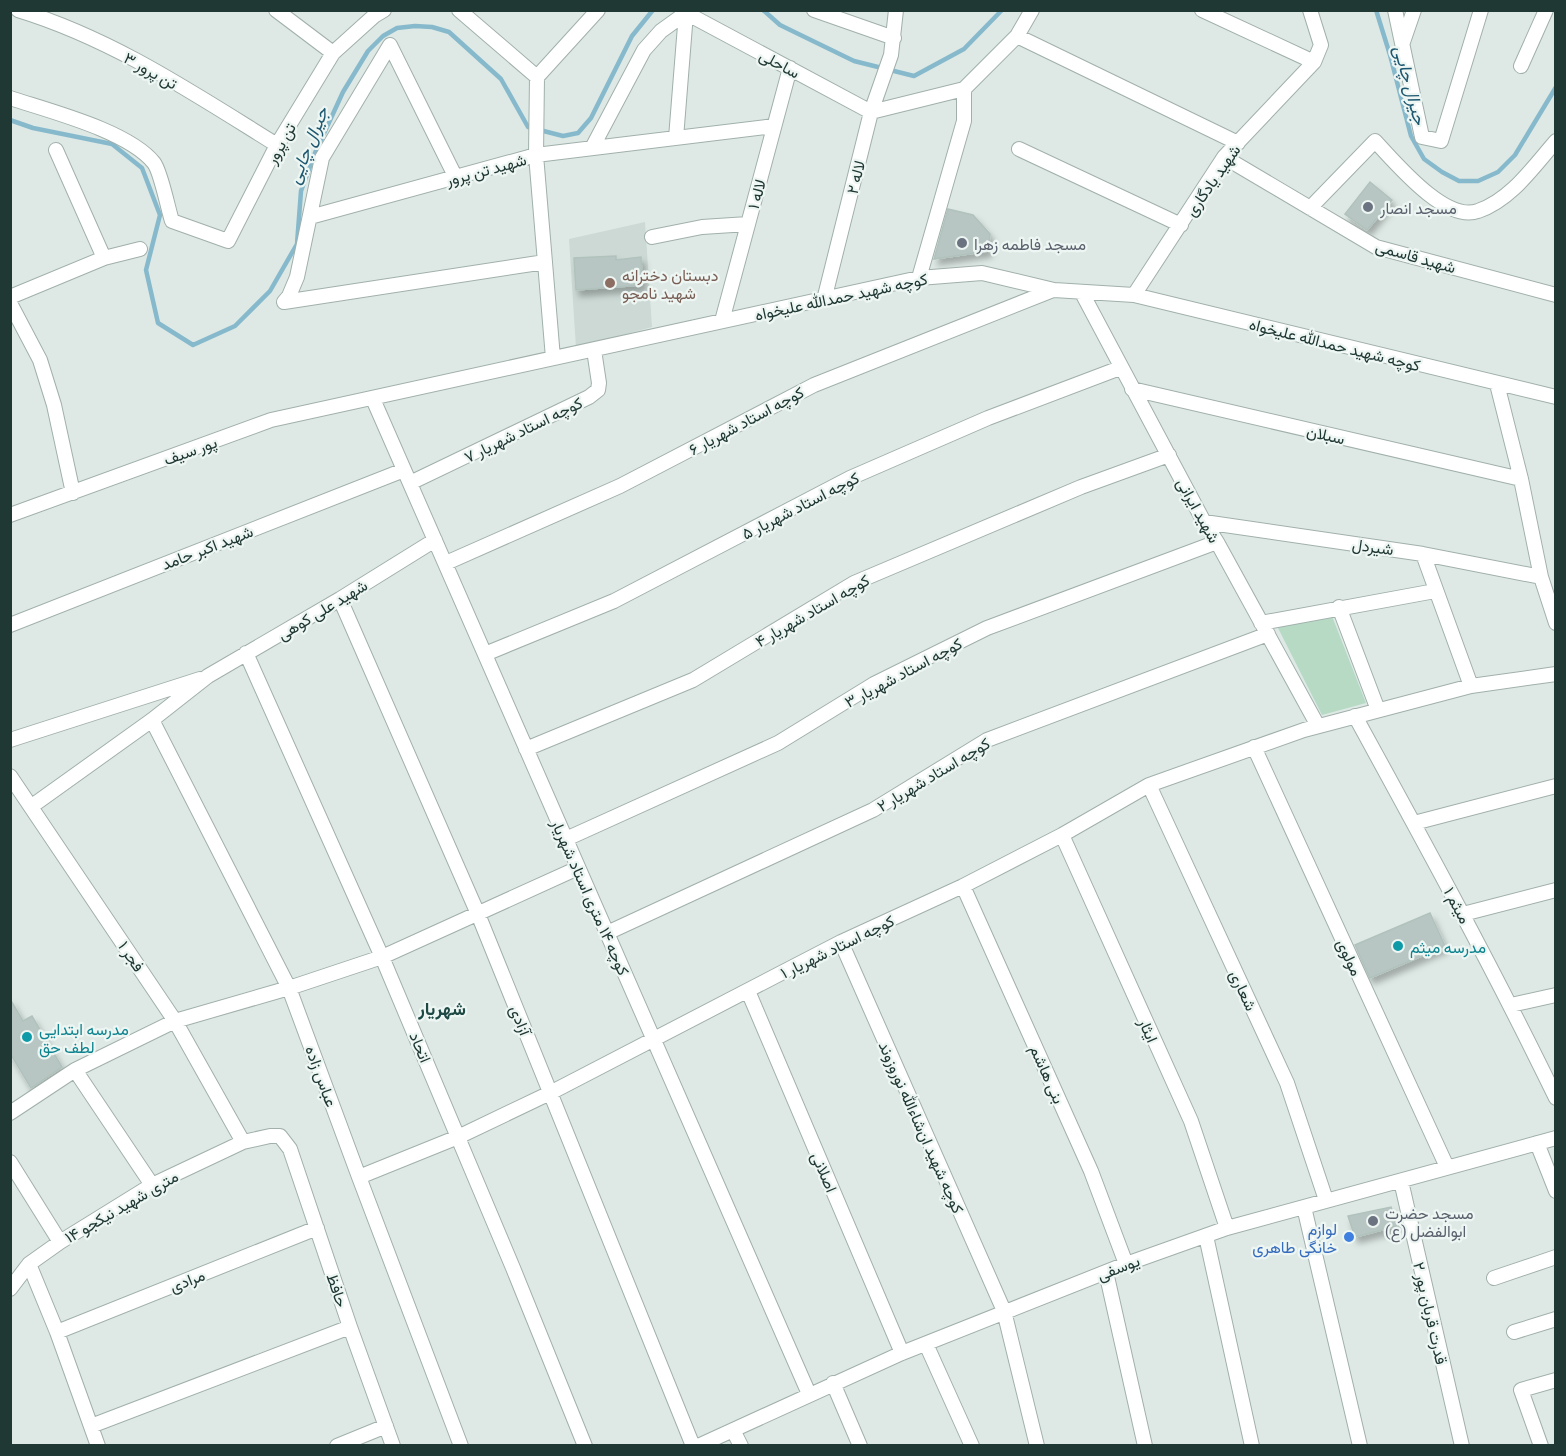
<svg xmlns="http://www.w3.org/2000/svg" width="1566" height="1456" font-family="'Exo 2',Vazirmatn,sans-serif">
	<style>
		.built { fill: #ccd9d5 }
		.green { fill: #b7dac5 }
		.lines { fill: none; stroke-linecap: round; stroke-linejoin: round }
		.stream { stroke: #87b9cc; stroke-width: 4.5 }
		.building { fill: #b7c6c2; stroke: #b1c2bd; stroke-width: 1.5; filter: url(#shadow) }
		.street-casing { stroke: #a1b0ac; stroke-width: 16 }
		.street { stroke: #fff; stroke-width: 14 }
		.worship-dot { fill: #6b7280; stroke: #eef6f3; stroke-width: 2 }
		.education-dot { fill: #8d6e63; stroke: #eef6f3; stroke-width: 2 }
		.culture-dot { fill: #0f9aa8; stroke: #eef6f3; stroke-width: 2 }
		.shop-dot { fill: #3f7fe0; stroke: #eef6f3; stroke-width: 2 }
		.labels { text-anchor: middle; dominant-baseline: central; stroke-width: 4.5; stroke-linejoin: round; paint-order: stroke }
		.street-label { font-size: 16px; fill: #203834; stroke: #eef6f3 }
		.worship-label { font-size: 16px; fill: #5b616d; stroke: #eef6f3; text-anchor: start }
		.education-label { font-size: 16px; fill: #785e54; stroke: #eef6f3; text-anchor: start }
		.culture-label { font-size: 16px; fill: #0d838f; stroke: #eef6f3; text-anchor: start }
		.shop-label { font-size: 16px; fill: #366cbe; stroke: #eef6f3; text-anchor: end }
		.water-label { font-size: 18px; font-style: italic; fill: #1e5870; stroke: #eef6f3 }
		.neighbourhood-label { font-size: 18px; font-weight: bold; fill: #1d4844; stroke: #eef6f3 }
	</style>
	<defs>
		<filter id="shadow"><feDropShadow dx="3.5" dy="6" stdDeviation="3" flood-color="#0004"/></filter>
	</defs>
	<rect width="100%" height="100%" fill="#dee9e5"/>
	<path class="built" d="M645,222L652,327L576,348L569,239Z"/>
	<path class="green" d="M1330,611L1366,703L1322,715L1277,626Z"/>
	<g class="lines">
		<path class="stream" d="M763,10L780,25L854,61L914,76L964,49L1002,10
			M1376,10L1390,55L1411,136L1424,159L1442,172L1459,181H1478L1498,172L1515,155L1556,87
			M10,120L33,128L112,144L142,168L160,215L146,270L158,323L193,345L235,326L270,291L297,244L301,191L315,153L343,92L368,51L383,36L397,28L415,26L432,27L449,32L501,79L528,127L563,136L578,133L591,118L632,36L653,10"/>
	</g>
	<path class="building" d="M1370,182L1392,200L1367,230L1345,214Z
		M948,209L973,215L990,234L988,251L934,259Z
		M616,256V260L641,257L642,285L576,290L574,258Z
		M1430,913L1445,946L1370,978L1355,945Z
		M10,999L23,1021L32,1016L62,1067L31,1088L10,1053Z
		M1391,1207L1397,1226L1355,1237L1348,1216Z"/>
	<g class="lines">
		<g class="street-casing">
			<path id="street" d="M18,10C113,39 193,93 277,145
				M276,10L333,53
				M459,10L537,77L598,10
				M814,10L894,38
				M1202,10L1314,62
				M1395,10L1422,137L1441,141L1481,10
				M1017,36L1238,143
				M1403,42L1414,10
				M1521,66L1546,10
				M537,77L536,155L774,126
				M10,98C49,111 129,131 154,163C161,172 168,209 172,221L228,241L277,145L333,53L374,16L384,10
				M676,138L686,13L684,10
				M592,148L644,50L661,31L686,13L871,112L964,89L1017,36L1032,10
				M1019,149L1181,225
				M1224,157L1376,247L1556,295
				M1310,208L1375,141C1395,162 1445,223 1478,211C1511,200 1534,166 1556,141
				M310,217L536,155L553,358
				M652,237L702,227L748,224
				M104,258L140,249
				M919,278L964,121V89
				M1082,293L1204,522L1217,542L1318,726
				M1134,295L1224,157L1314,62L1321,45L1310,10
				M10,297L104,258L56,150
				M824,300L871,112L891,55L896,10
				M284,302L289,296L297,277L322,158L390,45L455,176
				M284,302L545,262
				M10,303L40,360L54,405L73,493
				M722,321L790,68
				M1497,384L1521,479L1541,577L1556,623
				M1132,389L1521,479
				M373,399L809,1394
				M410,483L589,397L598,390L599,383L594,350
				M10,515L271,420L919,278L982,273L1054,290L1134,295L1556,397
				M1204,522L1423,554L1541,577
				M1423,554L1471,686
				M446,563L620,486L814,385L1053,290
				M340,599L478,914L693,1446
				M1339,607L1378,710
				M1261,623L1435,591
				M10,625L404,470
				M246,653L382,957L513,1268L585,1446
				M485,654L614,601L850,478L988,418L1120,368
				M1355,716C1424,842 1493,968 1556,1098
				M152,720L289,988L359,1177L461,1446
				M10,740L200,679
				M1254,747L1447,1167
				M526,749L693,680L854,583L1081,487L1169,455
				M10,776L175,1021L243,1142
				M1149,785L1287,1083L1326,1200
				M32,806L152,720L208,676L340,599L435,540
				M1414,823L1556,786
				M1062,835L1191,1121L1227,1228
				M566,839L778,743L874,684L987,628L1217,542
				M963,886L1091,1171L1126,1264
				M1463,914L1556,890
				M607,933L873,810L987,740L1268,634
				M841,942L1004,1311L1037,1446
				M748,991L902,1353
				M1511,1005L1556,995
				M75,1070L152,1185
				M10,1113L75,1070L175,1021L289,988L382,957L578,868
				M1537,1143L1556,1191
				M10,1162L60,1242
				M359,1177L458,1137L550,1093L841,942L963,886L1062,835L1149,785L1304,730L1471,686L1556,674
				M1401,1181L1462,1446
				M1304,1207L1360,1446
				M1206,1236L1252,1446
				M29,1264L57,1332L98,1446
				M1106,1272L1145,1446
				M1494,1278L1556,1257
				M10,1289L29,1264L60,1242L152,1185L243,1142L270,1136H280L290,1149L350,1327L393,1446
				M57,1332L317,1228
				M1514,1332L1556,1319
				M926,1344L972,1446
				M833,1383L860,1446
				M91,1426L350,1327
				M733,1430L741,1446
				M337,1446L386,1426
				M698,1446L902,1353L1126,1264L1227,1228L1556,1138
				M1541,1446L1521,1390L1556,1380"/>
		</g>
		<use href="#street" class="street"/>
	</g>
	<g class="worship-dot">
		<circle cx="1368" cy="207" r="6"/>
		<circle cx="962" cy="243" r="6"/>
		<circle cx="1373" cy="1221" r="6"/>
	</g>
	<circle class="education-dot" cx="610" cy="283" r="6"/>
	<g class="culture-dot">
		<circle cx="1398" cy="946" r="6"/>
		<circle cx="27" cy="1037" r="6"/>
	</g>
	<circle class="shop-dot" cx="1349" cy="1237" r="6"/>
	<g class="labels">
		<g class="street-label">
			<text transform="translate(780 63) rotate(28)">ساحلی</text>
			<text transform="translate(151 70) rotate(29)">تن پرور ۳</text>
			<text transform="translate(280 143) rotate(-61)">تن پرور</text>
			<text transform="translate(486 169) rotate(-15)">شهید تن پرور</text>
			<text transform="translate(855 177) rotate(-76)">لاله ۲</text>
			<text transform="translate(1212 180) rotate(-55)">شهید یادگاری</text>
			<text transform="translate(756 194) rotate(-75)">لاله ۱</text>
			<text transform="translate(1416 256) rotate(16)">شهید قاسمی</text>
			<text transform="translate(841 296) rotate(-12)">کوچه شهید حمدالله علیخواه</text>
			<text transform="translate(1335 344) rotate(14)">کوچه شهید حمدالله علیخواه</text>
			<text transform="translate(746 420) rotate(-28)">کوچه استاد شهریار ۶</text>
			<text transform="translate(523 429) rotate(-26)">کوچه استاد شهریار ۷</text>
			<text transform="translate(1326 434) rotate(13)">سبلان</text>
			<text transform="translate(190 450) rotate(-20)">پور سیف</text>
			<text transform="translate(800 505) rotate(-27)">کوچه استاد شهریار ۵</text>
			<text transform="translate(1199 510) rotate(61)">شهید ایرانی</text>
			<text transform="translate(1373 546) rotate(8)">شیردل</text>
			<text transform="translate(207 547) rotate(-21)">شهید اکبر حامد</text>
			<text transform="translate(322 609) rotate(-31)">شهید علی کوهی</text>
			<text transform="translate(812 610) rotate(-30)">کوچه استاد شهریار ۴</text>
			<text transform="translate(903 672) rotate(-28)">کوچه استاد شهریار ۳</text>
			<text transform="translate(933 774) rotate(-31)">کوچه استاد شهریار ۲</text>
			<text transform="translate(591 897) rotate(66)">کوچه ۱۴ متری استاد شهریار</text>
			<text transform="translate(1458 905) rotate(62)">میثم ۱</text>
			<text transform="translate(837 946) rotate(-26)">کوچه استاد شهریار ۱</text>
			<text transform="translate(132 956) rotate(56)">فجر ۱</text>
			<text transform="translate(1350 957) rotate(65)">مولوی</text>
			<text transform="translate(1244 990) rotate(65)">شعاری</text>
			<text transform="translate(521 1020) rotate(68)">آزادی</text>
			<text transform="translate(1149 1030) rotate(66)">ایثار</text>
			<text transform="translate(421 1047) rotate(67)">اتحاد</text>
			<text transform="translate(1048 1074) rotate(66)">بنی هاشم</text>
			<text transform="translate(322 1076) rotate(70)">عباس زاده</text>
			<text transform="translate(922 1127) rotate(66)">کوچه شهید ان‌شاءالله نوروزوند</text>
			<text transform="translate(825 1172) rotate(67)">اصلانی</text>
			<text transform="translate(121 1206) rotate(-30)">۱۴ متری شهید نیکجو</text>
			<text transform="translate(1118 1267) rotate(-21)">یوسفی</text>
			<text transform="translate(187 1280) rotate(-22)">مرادی</text>
			<text transform="translate(338 1290) rotate(71)">حافظ</text>
			<text transform="translate(1431 1313) rotate(77)">قدرت قربان پور ۲</text>
		</g>
		<g class="worship-label">
			<text x="1380" y="207">مسجد انصار</text>
			<text x="974" y="243">مسجد فاطمه زهرا</text>
			<text x="1385" y="1212">مسجد حضرت<tspan x="1385" dy="18">ابوالفضل (ع)</tspan></text>
		</g>
		<g class="education-label">
			<text x="622" y="274">دبستان دخترانه<tspan x="622" dy="18">شهید نامجو</tspan></text>
		</g>
		<g class="culture-label">
			<text x="1410" y="946">مدرسه میثم</text>
			<text x="39" y="1028">مدرسه ابتدایی<tspan x="39" dy="18">لطف حق</tspan></text>
		</g>
		<g class="shop-label">
			<text x="1337" y="1228">لوازم<tspan x="1337" dy="18">خانگی طاهری</tspan></text>
		</g>
		<g class="water-label">
			<text transform="translate(1411 85) rotate(75)">جیرال چایی</text>
			<text transform="translate(307 145) rotate(-68)">جیرال چایی</text>
		</g>
		<g class="neighbourhood-label">
			<text x="442" y="1008">شهریار</text>
		</g>
	</g>
	<rect width="1566" height="1456" fill="none" stroke="#203834" stroke-width="24"/>
</svg>
